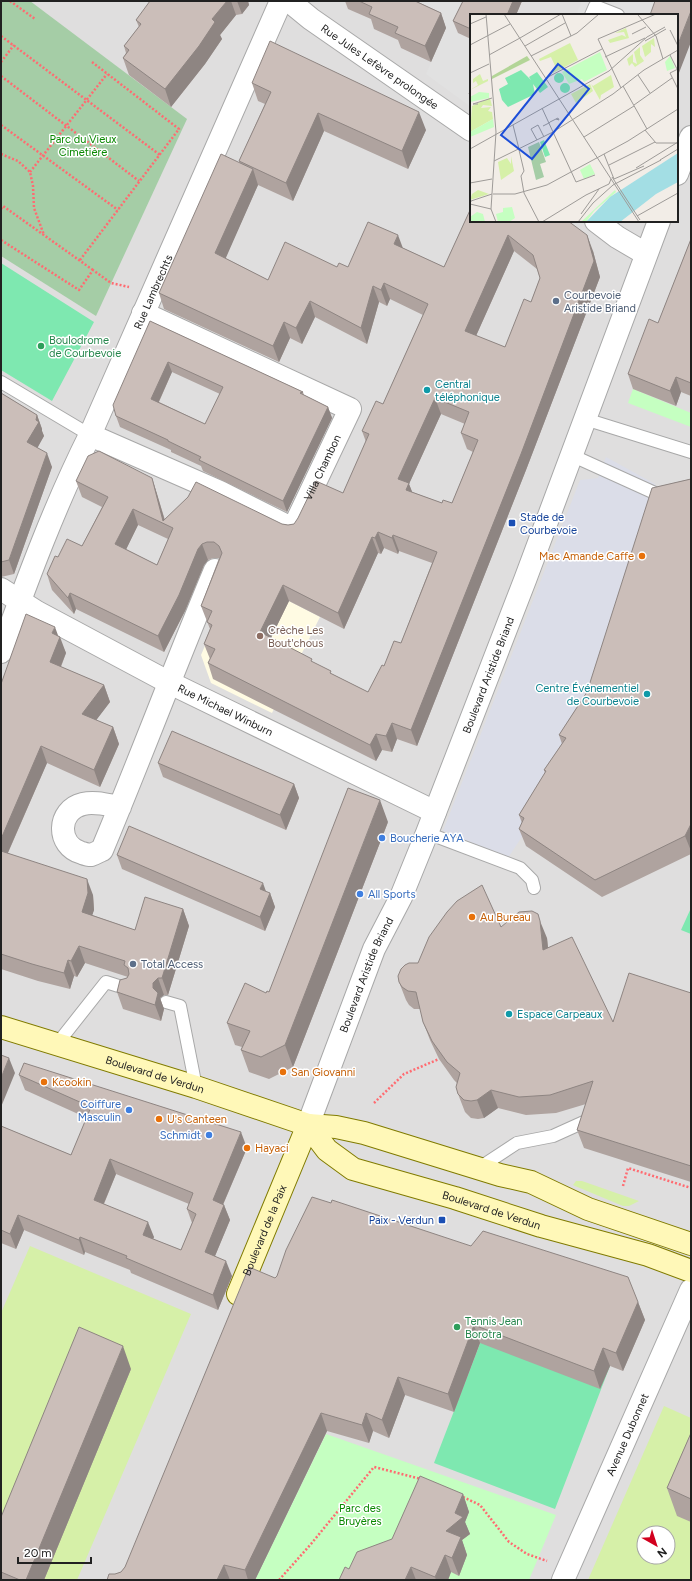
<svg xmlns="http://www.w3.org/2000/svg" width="692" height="1581" font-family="Figtree,sans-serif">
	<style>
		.residential { fill: #dfdede; fill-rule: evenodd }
		.education { fill: #fffbe3 }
		.grass { fill: #d6f0a8; fill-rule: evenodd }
		.cemetery { fill: #a5cda6 }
		.park { fill: #c5ffc1 }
		.pitch { fill: #7ee8b0 }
		.parking { fill: #e1e1e1 }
		.plaza { fill: #dbdde8 }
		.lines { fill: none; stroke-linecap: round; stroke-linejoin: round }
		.lane-casing { stroke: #a8a8a8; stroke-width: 14 }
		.street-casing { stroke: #a8a8a8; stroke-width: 24 }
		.secondary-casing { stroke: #807b00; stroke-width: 24 }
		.path { stroke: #ff6b71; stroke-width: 2.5; stroke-dasharray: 2 2; stroke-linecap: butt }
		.lane { stroke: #fff; stroke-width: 12 }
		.street { stroke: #fff; stroke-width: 22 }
		.secondary { stroke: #fff8b8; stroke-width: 22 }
		.wall { fill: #afa39f; fill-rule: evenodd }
		.shaded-wall { fill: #8e8582 }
		.building { fill: #cbbeb9; stroke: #8e8582; fill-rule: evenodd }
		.service-dot { fill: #5c6f8a; stroke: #fff; stroke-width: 1.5 }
		.leisure-dot { fill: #2e9e5b; stroke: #fff; stroke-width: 1.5 }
		.culture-dot { fill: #0f9aa8; stroke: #fff; stroke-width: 1.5 }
		.transit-dot { fill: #1a4fb4; stroke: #fff; stroke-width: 1.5 }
		.food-dot { fill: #e8710a; stroke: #fff; stroke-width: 1.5 }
		.education-dot { fill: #8d6e63; stroke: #fff; stroke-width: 1.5 }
		.shop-dot { fill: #3f7fe0; stroke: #fff; stroke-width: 1.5 }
		.labels { text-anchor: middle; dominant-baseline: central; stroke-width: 3; stroke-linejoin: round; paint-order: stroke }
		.street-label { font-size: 11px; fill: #212121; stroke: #fff }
		.park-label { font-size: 11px; fill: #098801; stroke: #fff }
		.service-label { font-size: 11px; fill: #4e5e75; stroke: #fff; text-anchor: start }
		.leisure-label { font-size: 11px; fill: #27864d; stroke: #fff; text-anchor: start }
		.culture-label { font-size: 11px; fill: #0d838f; stroke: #fff; text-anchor: start }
		.transit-label { font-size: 11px; fill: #164399; stroke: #fff; text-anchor: start }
		.food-label { font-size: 11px; fill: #c56008; stroke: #fff; text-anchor: start }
		.education-label { font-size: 11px; fill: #785e54; stroke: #fff; text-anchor: start }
		.shop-label { font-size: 11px; fill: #366cbe; stroke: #fff; text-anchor: start }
		.inset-road { fill: none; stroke: #9e9b98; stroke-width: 1 }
		.view { fill: #1d4ed8; fill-opacity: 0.15; stroke: #1d4ed8; stroke-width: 2 }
		.inset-edge { fill: none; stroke: #212121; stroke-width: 2 }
	</style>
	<rect width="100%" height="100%" fill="#f2ede7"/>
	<path class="residential" d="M1,1H691V1580H1ZM471,15H677V221H471ZM644,1533H668V1557H644Z"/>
	<path class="education" d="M236,574L320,617L272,713L211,683L201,655Z"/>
	<path class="grass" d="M576,1181H582L639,1201L629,1206H623L575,1186L573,1185Z
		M30,1246L191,1314L77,1580H1V1313Z
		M664,1406L691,1418V1580H588ZM644,1533H668V1557H644Z"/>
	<path class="cemetery" d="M1,1H30L187,119L96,316L1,256Z"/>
	<path class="park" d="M633,389L691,413V427L628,403Z
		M326,1434L556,1515L529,1580H255Z"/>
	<path class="pitch" d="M1,263L94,322L52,401L1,370Z
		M691,908V934L681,930Z
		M504,1281L610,1366L555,1509L434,1463Z"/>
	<path class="parking" d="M404,1H483L470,6L471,107L426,74L446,28Z
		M582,1H666L661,15H576Z"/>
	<path class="plaza" d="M606,457L655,484L659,505L596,700L525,832L508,858L443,831L580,480L598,478Z"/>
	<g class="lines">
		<g class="lane-casing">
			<path id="lane" d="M591,15L595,6L618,15
				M1,382L90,435
				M585,419L691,452
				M571,455L657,494L691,486
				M427,833L520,868L532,880L534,888
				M166,1002L180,1006L196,1087
				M57,1044L106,982L128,989
				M479,1168L517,1143L553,1136L584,1122"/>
		</g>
		<g class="street-casing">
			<g id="street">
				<path id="s1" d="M289,1L311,19L471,130"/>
				<path d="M677,174L691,137"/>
				<path d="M596,221L617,237L646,254"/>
				<path id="s2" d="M90,435L220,492L293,529L350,409L143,313"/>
				<path id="s3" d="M1,589L37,612L168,682L435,812"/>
				<path id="s4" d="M1,652C28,578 55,505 90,435L281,1"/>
				<path d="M120,807C108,805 95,801 83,804C57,810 56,846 82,853C85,854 88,855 91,855C95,854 99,851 102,850C141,757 176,663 215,570"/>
				<path id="s5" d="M308,1125L374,949L401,897L427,833L525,580L659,221"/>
				<path id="s6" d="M563,1580L691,1290"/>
			</g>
		</g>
		<g class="secondary-casing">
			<g id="secondary">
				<path id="s7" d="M1,1027L196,1087L308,1125L336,1127L364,1133L500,1175L531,1182L588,1209L691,1244"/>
				<path id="s8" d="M308,1125L327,1150L353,1169L455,1198L541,1226L648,1255L691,1271"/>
				<path id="s9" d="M238,1294L308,1125"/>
			</g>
		</g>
		<path class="path" d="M10,1L35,19
			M1,36L160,155
			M1,62L14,45
			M1,76L139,181
			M1,125L118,210
			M1,154L18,161L30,172L33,186L34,208L44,235
			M30,172L107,74
			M1,209L3,206L93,270
			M1,240L79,290L93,270L111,283L129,287
			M80,260L179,129L92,62
			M374,1103L404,1074L439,1059
			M623,1186L628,1168L691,1188
			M463,1497L480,1505L509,1542L527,1554L547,1561
			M279,1580L311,1544L374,1467L421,1479"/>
		<use href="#lane" class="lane"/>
		<use href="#street" class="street"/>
		<use href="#secondary" class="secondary"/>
	</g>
	<path class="wall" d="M149,1H248L249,5L242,14L236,15L220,35L222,39L205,64L171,107L129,75L123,58L126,53L124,46L139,27L136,20L150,2Z
		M345,1H417L418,2L441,13L446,28L431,62L401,48L398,40L374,29L371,19L348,9Z
		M463,1H522L516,15H471V39L458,33L453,21Z
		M252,83L426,130L408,169L324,131L293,201L258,185L225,258L268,280L337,267H348L403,248L444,267L471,208L593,251L600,277L526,470L417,746L397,739L392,752L382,750L376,761L213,679L208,663L210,659L204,644L210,629L201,606L219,558H213L208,560L204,565L185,611L164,652L76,609L74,614L52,590L47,574L58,557L82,546L102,507L82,497L76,481L152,478L157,494L165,520L282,524L288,525L294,524L343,493L366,442L362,431L383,404L423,315L390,299L387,306L379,302L367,344L315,317L302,344L290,338L279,362L164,309L159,293L240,163L239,161L265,104L258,101ZM514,251L537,269L540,278L531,302L505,347L476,336ZM441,414L465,424L461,433L467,449L473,452L452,503H442L412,492L409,484ZM138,525L168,539L157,565L126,549ZM384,548L398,554L399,551L432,563L401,643L384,666L368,692L332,674L314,663L271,638L289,601L344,629L378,553L381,554Z
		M471,88V101L469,94Z
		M691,239V396L681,392L676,406L633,389L628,374L658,323Z
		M150,321L303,392L304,395L328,407L332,418L287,512L203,471L201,466L171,452V450L120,427L116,416ZM172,372L220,394L205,424L159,402Z
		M1,393L37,415L42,429V431L44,436L37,447L52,467L14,574L1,577Z
		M691,479V854L602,897L526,846L519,829L522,823L519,815L545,773L544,770L562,744L559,735L587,692Z
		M58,636L66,653L61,667L104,685L110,702L96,720L113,727L119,744L100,787L47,763L8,853L93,895L94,910L92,915L135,930L183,909L189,926L168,995H164L160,998L164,1009L161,1021L123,1009L117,992L128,977L85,963L77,977L74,976L70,989L38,981L1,969V684Z
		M158,763L294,784L299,798L286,830L163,777Z
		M388,822L293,1067L269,1079L249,1072L241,1050L242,1047L235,1045L227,1023L266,993L269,992Z
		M117,855L270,893L275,907L265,931L122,869Z
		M501,927L547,938L548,948L613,1022L691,993V1182L584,1148L577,1130L586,1104L556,1113L526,1115L498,1108L484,1118L478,1119L471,1118L465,1112L458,1094L457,1083L454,1080L439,1059L430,1040L423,1022L421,1009H414L409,1005L406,1000L399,982L418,963Z
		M19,1075L247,1148L223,1205H224L230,1220L215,1256L232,1276L218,1310L131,1273L130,1270L85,1252L84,1255L24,1230L16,1249L1,1243V1126L71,1155L87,1118L25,1090ZM116,1174L189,1204L187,1209L192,1223L181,1250L153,1239L154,1237L104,1204Z
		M275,1278L638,1302L645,1320L623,1371L610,1366L600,1389L480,1343L454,1412L405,1395L389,1438L373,1431L369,1443L327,1431L255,1580H107L115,1574L121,1572L125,1567Z
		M131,1369L44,1580H1V1517Z
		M691,1433V1522L677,1516L667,1488Z
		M463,1494L469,1512L465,1522L470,1534L462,1540L467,1555L459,1576L451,1572L448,1580H339L349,1569L392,1539Z"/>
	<path class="shaded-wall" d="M227,1H231L236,15L220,35L222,39L205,64L171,107L165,89L212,19Z
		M237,1H248L249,5L242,14Z
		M513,1H522L516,15H507Z
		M691,11V42L677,78V47Z
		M441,13L446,28L431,62L425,46Z
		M419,112L426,130L408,169L402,151Z
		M318,113L324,131L293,201L286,183Z
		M253,169L258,185L221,269L215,253Z
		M398,235L404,251L394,244Z
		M508,235L514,251L471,347L465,331Z
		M587,235L593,251L600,277L526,470L417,746L411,730Z
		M384,283L390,299L387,306L381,290Z
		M373,286L379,302L367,344L361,328Z
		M310,301L315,317L302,344L296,328Z
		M284,322L290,338L279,362L273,346Z
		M168,362L172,372L155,410L151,399Z
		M676,377L681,392L676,406L670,391Z
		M435,398L441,414L409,484L415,499L412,506L398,479Z
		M328,407L332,418L287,512L283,501Z
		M37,415L42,429V431L44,436L33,456L27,442L36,420Z
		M47,453L52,467L14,574L9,560Z
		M152,478L157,494L166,525L163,521Z
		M133,509L138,525L121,560L115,544Z
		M378,532L384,548L381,554L375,538Z
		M393,535L399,551L398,554L392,538Z
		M372,537L378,553L344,629L338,613Z
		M202,544L208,560L204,565L185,611L164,652L158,636L198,549Z
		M283,585L289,601L266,648L260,632Z
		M70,593L76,609L74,614L68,598Z
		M55,627L59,638L60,637L66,653L56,678L50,662L52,633Z
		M104,685L110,702L88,731L82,714Z
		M392,723L397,739L392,752L386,736Z
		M113,727L119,744L100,787L94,770Z
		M376,734L382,750L376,761L370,745Z
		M41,746L47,763L2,866L1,863V839Z
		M294,784L299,798L286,830L280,815Z
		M380,800L388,822L293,1067L285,1045Z
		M691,824V851L685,836Z
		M87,879L93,895L94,910L88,928L82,912Z
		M263,883L268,897L270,893L275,907L265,931L260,917V889Z
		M183,909L189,926L168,995L162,978Z
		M540,921L547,938L550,968L543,950Z
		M79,946L85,963L77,977L71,961Z
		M68,960L74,976L70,989L64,973Z
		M158,978L164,995L160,998L164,1009L161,1021L155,1005L153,988V983Z
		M9,1058L15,1073L1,1107V1078Z
		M491,1090L498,1108L484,1118L477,1100Z
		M241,1132L247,1148L218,1216L213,1200Z
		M110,1159L116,1174L99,1215L94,1200Z
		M224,1205L230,1220L210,1268L205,1252Z
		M18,1215L24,1230L16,1249L10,1234Z
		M148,1222L154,1237L148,1250L143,1235Z
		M80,1237L85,1252L84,1255L79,1240Z
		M226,1261L232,1276L218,1310L213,1295Z
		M638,1302L645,1320L623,1371L616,1353Z
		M474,1325L480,1343L454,1412L448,1394Z
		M123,1346L131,1369L44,1580H26Z
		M603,1348L610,1366L600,1389L594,1371Z
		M398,1377L405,1395L389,1438L382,1420Z
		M321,1413L327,1431L255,1580H248L245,1570Z
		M366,1413L373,1431L369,1443L362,1425Z
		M463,1494L469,1512L465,1522L470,1534L462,1540L467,1555L459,1576L452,1558L446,1531L455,1513Z
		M445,1555L451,1572L448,1580H436L435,1577Z
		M224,1565L230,1580H217Z
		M411,1567L416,1580H405Z"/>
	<path class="building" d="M150,1H227L212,19L215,22L199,46L165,89L123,58L129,50L124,46L141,24L136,20Z
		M359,1H415L441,13L425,46L395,33L398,27L369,14L372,7Z
		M463,1H513L507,15H471V29L453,21Z
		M655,1H691V11L677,47V15H650Z
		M270,41L419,112L402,151L318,113L286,183L239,161L271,92L252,83Z
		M471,88V96L469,94Z
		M221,154L253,169L215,253L268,280L285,242L337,267L339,263L348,267L368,222L398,235L394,244L444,267L471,208V221H568L587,235L594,261L521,454L411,730L392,723L386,736L376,734L370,745L208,663L215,649L204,644L212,625L207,622L212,611L201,606L222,553L219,546L214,542H207L202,544L198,549L179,595L158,636L70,593L68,598L47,574L55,556L58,557L67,539L82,546L108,497L76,481L88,456L99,451L152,478L163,521L188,497L196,482L282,524L288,525L294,524L298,518L316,481L343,493L369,434L362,431L376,401L383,404L428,304L384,283L381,290L373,286L361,328L310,301L296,328L284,322L273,346L159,293ZM508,235L533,255L540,278L531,302L524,299L505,347L465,331ZM435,398L469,412L461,433L478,440L452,503L443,500L442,503L406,490L409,483L398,479ZM133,509L173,528L157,565L115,544ZM378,532L392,538L393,535L437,552L401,643L394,641L384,666L382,665L368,692L330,673L331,671L311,661L312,659L260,632L283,585L338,613L372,537L375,538Z
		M691,239V383L676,377L670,391L628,374L649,319L658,323Z
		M150,321L303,392L300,393L328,407L283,501L199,460L201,457L168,441V440L116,416L113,405ZM168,362L223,387L205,424L151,399Z
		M1,393L37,415L36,420L39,422L27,442L47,453L9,560L1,562Z
		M691,479V824L685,836L595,880L519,829L524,818L519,815L546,771L544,770L566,738L559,735L587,692L652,488Z
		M26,614L55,627L52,633L60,637L50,662L104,685L82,714L113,727L94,770L41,746L1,839V684Z
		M172,731L294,784L280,815L158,763Z
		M348,788L380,800L285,1045L261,1057L241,1050L250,1031L227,1023L245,983L266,993L267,991L269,992Z
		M129,826L263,883L260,889L270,893L260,917L117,855Z
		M1,851L87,879L88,893L82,912L135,930L145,897L183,909L162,978H158L153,983V988L158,993L155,1005L117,992L120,980L127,978L129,974L128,968L124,965L125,961L79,946L71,961L68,960L64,973L32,964L1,954Z
		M482,885L501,927L519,912L532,911L538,914L540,921L543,950L572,937L613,1022L629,973L691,993V1166L577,1130L593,1081L550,1095L519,1097L491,1090L477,1100L471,1101L464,1100L458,1094L456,1087L460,1073L447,1062L432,1041L423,1022L416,992L408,991L402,987L399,982L398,976L401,969L405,965L409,963H418L429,937L447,912L457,901Z
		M1,1055L9,1058L1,1078Z
		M24,1063L241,1132L213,1200L224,1205L205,1252L226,1261L213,1295L126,1258L127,1256L80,1237L79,1240L18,1215L10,1234L1,1230V1126L71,1155L91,1107L19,1075ZM110,1159L193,1193L187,1209L196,1214L181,1250L143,1235L148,1222L94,1200Z
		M312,1197L331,1203L332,1200L471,1246L483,1231L628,1277L638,1302L616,1353L603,1348L594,1371L474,1325L448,1394L398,1377L382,1420L366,1413L362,1425L321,1413L245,1570L224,1565L217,1580H107L109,1574H115L121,1572L125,1567L249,1267L275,1278L277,1276L286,1250Z
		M79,1327L123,1346L26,1580H20L1,1572V1517Z
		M691,1433V1499L667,1488Z
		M420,1476L463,1494L455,1513L463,1517L446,1531L461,1537L452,1558L445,1555L435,1577L411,1567L405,1580H339L345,1567L349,1569L357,1552L392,1539Z"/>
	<g class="service-dot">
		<circle cx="556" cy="301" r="4"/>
		<circle cx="133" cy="964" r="4"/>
	</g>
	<g class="leisure-dot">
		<circle cx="41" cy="346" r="4"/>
		<circle cx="457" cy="1327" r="4"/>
	</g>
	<g class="culture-dot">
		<circle cx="427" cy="390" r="4"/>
		<circle cx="647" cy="694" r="4"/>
		<circle cx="509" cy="1014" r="4"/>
	</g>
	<g class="transit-dot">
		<rect x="508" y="519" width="8" height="8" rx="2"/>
		<rect x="438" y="1216" width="8" height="8" rx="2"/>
	</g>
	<g class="food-dot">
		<circle cx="642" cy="556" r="4"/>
		<circle cx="472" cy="917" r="4"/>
		<circle cx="283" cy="1072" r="4"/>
		<circle cx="44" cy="1082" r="4"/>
		<circle cx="159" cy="1119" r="4"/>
		<circle cx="247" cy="1148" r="4"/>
	</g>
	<circle class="education-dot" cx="260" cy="636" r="4"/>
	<g class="shop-dot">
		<circle cx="382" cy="838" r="4"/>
		<circle cx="360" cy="894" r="4"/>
		<circle cx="129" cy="1110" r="4"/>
		<circle cx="209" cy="1135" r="4"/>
	</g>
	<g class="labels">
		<g class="street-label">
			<text stroke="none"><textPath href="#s1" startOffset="112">Rue Jules Lefèvre prolongée</textPath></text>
			<text stroke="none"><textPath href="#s4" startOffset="391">Rue Lambrechts</textPath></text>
			<text stroke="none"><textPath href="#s2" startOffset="292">Villa Chambon</textPath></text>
			<text stroke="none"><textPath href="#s5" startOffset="485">Boulevard Aristide Briand</textPath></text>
			<text stroke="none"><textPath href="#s3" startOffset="255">Rue Michael Winburn</textPath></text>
			<text stroke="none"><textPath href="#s5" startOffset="161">Boulevard Aristide Briand</textPath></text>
			<text stroke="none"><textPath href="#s7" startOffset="161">Boulevard de Verdun</textPath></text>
			<text stroke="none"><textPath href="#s8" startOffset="208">Boulevard de Verdun</textPath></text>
			<text stroke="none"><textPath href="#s9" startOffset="69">Boulevard de la Paix</textPath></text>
			<text stroke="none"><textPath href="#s6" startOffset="159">Avenue Dubonnet</textPath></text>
		</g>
		<g class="park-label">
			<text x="83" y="139">Parc du Vieux<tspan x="83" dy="13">Cimetière</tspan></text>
			<text x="360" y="1508">Parc des<tspan x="360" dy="13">Bruyères</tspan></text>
		</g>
		<g class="service-label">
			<text x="564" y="295">Courbevoie<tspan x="564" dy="13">Aristide Briand</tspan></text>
			<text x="141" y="964">Total Access</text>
		</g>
		<g class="leisure-label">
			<text x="49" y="340">Boulodrome<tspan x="49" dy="13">de Courbevoie</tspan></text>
			<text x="465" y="1321">Tennis Jean<tspan x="465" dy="13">Borotra</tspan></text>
		</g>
		<g class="culture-label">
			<text x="435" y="384">Central<tspan x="435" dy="13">téléphonique</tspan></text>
			<text x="639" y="688" text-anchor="end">Centre Événementiel<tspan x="639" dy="13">de Courbevoie</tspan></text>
			<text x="517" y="1014">Espace Carpeaux</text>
		</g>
		<g class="transit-label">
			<text x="520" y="517">Stade de<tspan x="520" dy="13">Courbevoie</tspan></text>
			<text x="434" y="1220" text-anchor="end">Paix - Verdun</text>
		</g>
		<g class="food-label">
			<text x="634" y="556" text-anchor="end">Mac Amande Caffe</text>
			<text x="480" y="917">Au Bureau</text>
			<text x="291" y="1072">San Giovanni</text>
			<text x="52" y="1082">Kcookin</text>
			<text x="167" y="1119">U's Canteen</text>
			<text x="255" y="1148">Hayaci</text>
		</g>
		<g class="education-label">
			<text x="268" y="630">Crèche Les<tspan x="268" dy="13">Bout'chous</tspan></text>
		</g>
		<g class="shop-label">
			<text x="390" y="838">Boucherie AYA</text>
			<text x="368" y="894">All Sports</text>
			<text x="121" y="1104" text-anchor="end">Coiffure<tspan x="121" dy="13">Masculin</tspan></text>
			<text x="201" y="1135" text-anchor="end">Schmidt</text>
		</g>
	</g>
	<g transform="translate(470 14)">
		<rect width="208" height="208" fill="#f2ede7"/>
		<path d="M156,14L159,24L140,29L138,26L152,21L156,23L154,18L145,19ZM184,24L185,33L181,30V38L175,43L172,32ZM100,29L108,46L83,59L82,56L86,54L81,43L70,47L69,45ZM170,33V41L174,47L165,53L162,49L159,52L157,45L163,40V48L167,50L164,38ZM10,60L13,67L18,65V67L0,76L8,71L6,67L3,69V65ZM141,61L144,73L131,81L130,86L121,70L123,72ZM120,70L123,77L106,89L101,80ZM20,84L22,92L13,91L11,94L21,93L18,97L22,98L23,105L0,118L2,92ZM41,142L44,157L31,166L28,148L37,144L41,150ZM8,176L19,180L0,186L2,180Z" fill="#d6f0a8"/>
		<path d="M57,42L60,46L22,65V62Z" fill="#b3d597"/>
		<path d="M69,128L76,148L70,150L74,163L66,166L58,133Z" fill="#a5cda6"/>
		<path d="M130,38L137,56L114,68L112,65L99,70L92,58ZM200,42L205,54L197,57L195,48ZM9,78L19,79V84L0,88V83ZM23,105L24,113L0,123V118ZM120,150L125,160L114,165L110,156ZM145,176L146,178L124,197L116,208H111ZM42,193L45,204L39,208H28L26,200L33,198V194ZM7,198L13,200L15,208H0V203Z" fill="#c5ffc1"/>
		<path d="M51,56L61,66L59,63L67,58L78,73L70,79L63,70L65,80L38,93L32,86L29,75L38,70L35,64ZM84 64a5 5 0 1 1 10 0a5 5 0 1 1-10 0ZM90 74a5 5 0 1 1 10 0a5 5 0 1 1-10 0ZM74,126L80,141L75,143L70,128Z" fill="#7ee8b0"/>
		<path d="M208,139V168L186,180L150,208H116L140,183Z" fill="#a3dee4"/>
		<path class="inset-road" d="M16,0L26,118L21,195L26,208M34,0L169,208M92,0L101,22M168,1L186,22L193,45M0,10L16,3M200,16L208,32M162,20L176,13M50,24L91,0M128,25L186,0M128,25L151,74M175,27L196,15M0,31L40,10M55,32L95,9M19,41L50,24M200,41L207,55M61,42L107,19L129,0M135,43L175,24M208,55L200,59L208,75M0,59L19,50M168,61L180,79M76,64L132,35M153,72L177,115M8,90H3L22,84M164,91L202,64M72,94L106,168L125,161M43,111L49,135M73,112L79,109L80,108L88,104L89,106L86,105M175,116L186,129H208M114,123L164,92M67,126L61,115L68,111L74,123M0,135L139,57L177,23L195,13M49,136L54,157L51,162L54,179L69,208M134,140L144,165M190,146L208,135M24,147L83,118L143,80L174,56L208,36M139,151L185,128M166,154L208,128M142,163L170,206M144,165L174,152M0,169L22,165M23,180H45L77,171L158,127L208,95M0,190L1,187L22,180M0,190L21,195M111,200L129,175M167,202L208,179M72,208L116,181L139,170L141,165M108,208L123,189L143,171L191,146"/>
		<path class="view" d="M88,50L119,75L62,145L31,121Z"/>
		<rect width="208" height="208" class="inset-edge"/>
	</g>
	<rect width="692" height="1581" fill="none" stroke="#212121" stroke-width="4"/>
	<g transform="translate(656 1545) rotate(141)"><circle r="19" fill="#ffffff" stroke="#a6a6a6"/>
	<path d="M0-3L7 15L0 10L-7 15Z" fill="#d2001e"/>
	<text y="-6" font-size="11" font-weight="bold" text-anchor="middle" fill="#212121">N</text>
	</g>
	<path d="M18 1557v6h73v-6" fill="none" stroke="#212121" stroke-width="2"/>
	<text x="24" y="1557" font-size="12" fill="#212121" stroke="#ffffff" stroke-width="3" paint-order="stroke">20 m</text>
</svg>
